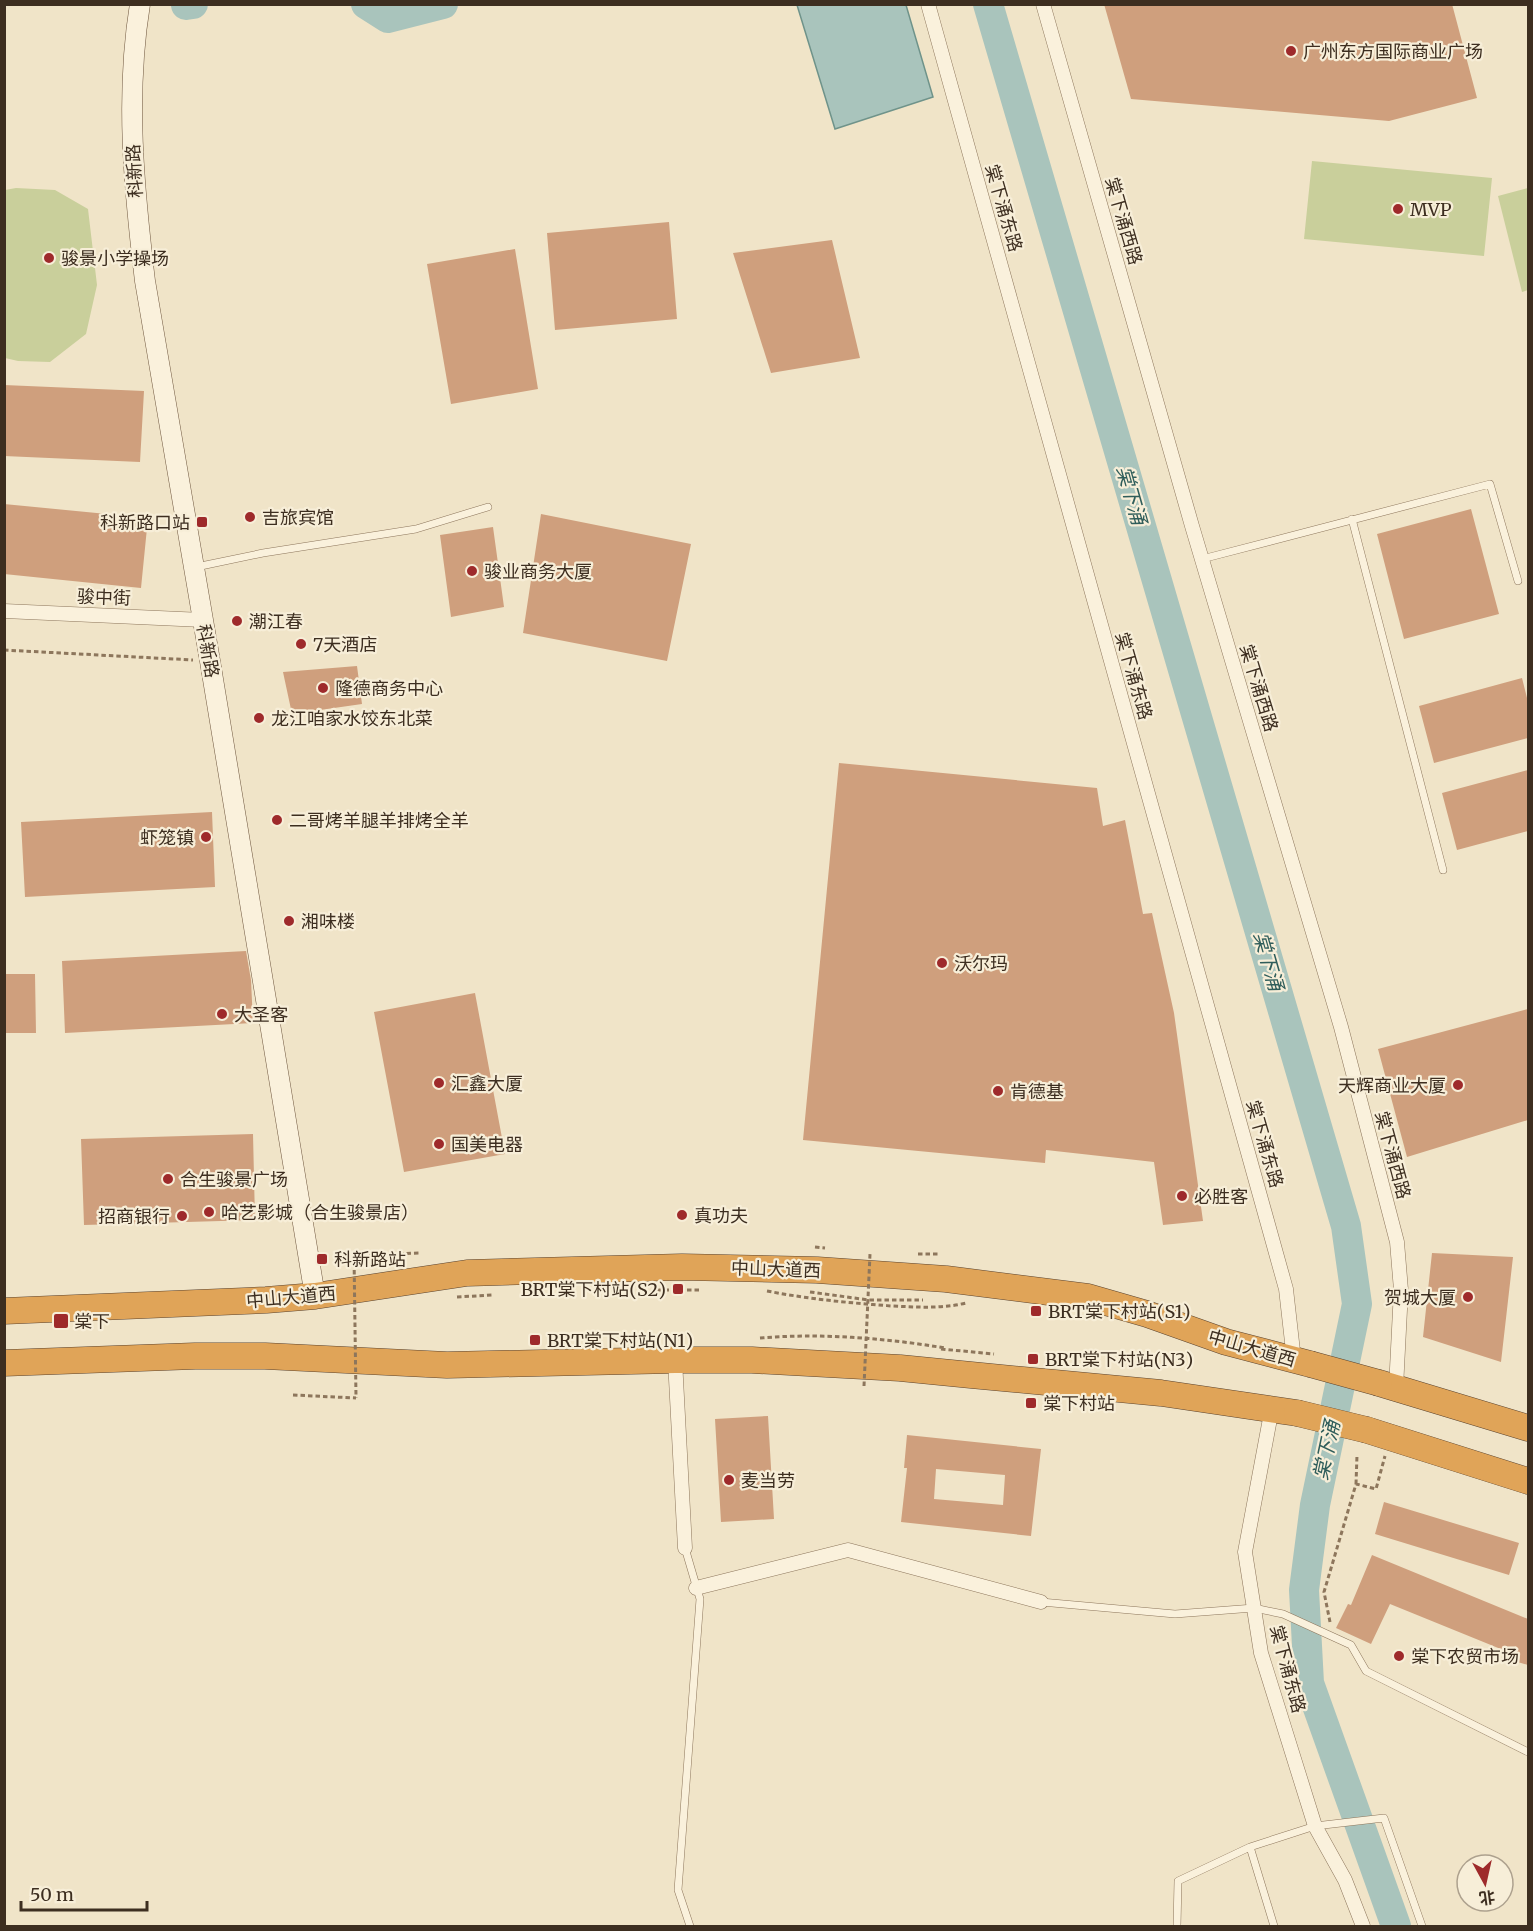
<svg xmlns="http://www.w3.org/2000/svg" width="1533" height="1931" font-family="Merriweather,'Noto Sans SC',serif">
	<style>
		.green { fill: #c9cf9b }
		.water { fill: #a9c4bc; stroke: #6f938a; stroke-width: 1.5 }
		.lines { fill: none; stroke-linecap: round; stroke-linejoin: round }
		.river { stroke: #a9c4bc; stroke-width: 30 }
		.building { fill: #cf9f7d; fill-rule: evenodd }
		.lane-casing { stroke: #8d765c; stroke-width: 8 }
		.street-casing { stroke: #8d765c; stroke-width: 15 }
		.secondary-casing { stroke: #6f573f; stroke-width: 21 }
		.highway-casing { stroke: #5b4430; stroke-width: 27 }
		.path { stroke: #8d765c; stroke-width: 3; stroke-dasharray: 4.5 3; stroke-linecap: butt }
		.lane { stroke: #faf1dc; stroke-width: 7 }
		.street { stroke: #faf1dc; stroke-width: 14 }
		.secondary { stroke: #faf1dc; stroke-width: 20 }
		.highway { stroke: #e0a458; stroke-width: 26 }
		.highway-bridge-casing { stroke: #5b4430; stroke-width: 27; stroke-linecap: butt }
		.path-bridge { stroke: #8d765c; stroke-width: 3; stroke-dasharray: 4.5 3; stroke-linecap: butt }
		.highway-bridge { stroke: #e0a458; stroke-width: 26 }
		.poi-dot { fill: #9e2a2b; stroke: #f7eed8; stroke-width: 2 }
		.labels { text-anchor: middle; dominant-baseline: central; stroke-width: 4.5; stroke-linejoin: round; paint-order: stroke }
		.poi-label { font-size: 18px; fill: #3d2e20; stroke: #f7eed8; text-anchor: start }
		.street-label { font-size: 18px; fill: #3d2e20; stroke: #f7eed8 }
		.water-label { font-size: 20px; font-style: italic; fill: #2f5d5a; stroke: #f7eed8 }
	</style>
	<rect width="100%" height="100%" fill="#f0e4c8"/>
	<path class="green" d="M1312,161L1492,178L1484,256L1304,239Z
		M16,188L55,190L88,209L97,285L86,334L50,362L18,361L5,358V190Z
		M1528,188V290L1522,292L1498,196Z"/>
	<path class="water" d="M797,5H906L933,97L835,129Z"/>
	<g class="lines">
		<path class="river" d="M366,4L388,18L443,4
			M988,4L1346,1226L1357,1304L1315,1505L1304,1590L1309,1683L1396,1926
			M186,5L193,4"/>
	</g>
	<path class="building" d="M1104,4H1452L1477,98L1389,121L1131,99Z
		M669,222L677,319L555,330L547,233Z
		M832,240L860,358L771,373L733,253Z
		M515,249L538,389L451,404L427,264Z
		M4,385L144,391L140,462L4,456Z
		M4,504L148,518L141,588L4,574Z
		M1471,509L1499,614L1404,639L1377,534Z
		M541,514L691,544L667,661L523,633Z
		M493,527L504,607L451,617L440,535Z
		M357,666L362,704L292,714L283,672Z
		M1522,678L1528,702V738L1434,763L1419,706Z
		M839,763L1097,788L1103,826L1125,820L1143,914L1152,913L1174,1013L1203,1221L1163,1225L1154,1162L1046,1150L1045,1163L803,1140Z
		M1528,770V831L1457,850L1442,793Z
		M212,812L215,887L25,897L21,822Z
		M246,951L251,980L253,1023L65,1033L62,961Z
		M4,974H35L36,1033H4Z
		M475,993L505,1154L404,1172L374,1012Z
		M1528,1009V1120L1407,1157L1378,1049Z
		M253,1134L255,1220L84,1225L81,1139Z
		M1432,1253L1513,1257L1501,1362L1423,1337Z
		M768,1416L774,1519L721,1522L715,1419Z
		M907,1435L1041,1449L1031,1536L901,1522L907,1468H904ZM936,1469L1005,1475L1003,1505L934,1499Z
		M1384,1502L1519,1543L1509,1575L1375,1534Z
		M1372,1555L1528,1619V1665L1511,1660L1513,1654L1390,1604L1371,1644L1336,1628L1348,1604L1351,1605Z"/>
	<g class="lines">
		<g class="lane-casing">
			<path id="lane" d="M1352,519L1443,870
				M1202,559L1490,484L1518,581
				M196,567L263,553L416,529L488,507
				M685,1548L700,1599L678,1890L690,1926
				M1041,1602L1175,1614L1254,1608L1283,1614L1351,1645L1366,1671L1528,1752
				M1250,1847L1274,1926
				M1177,1926L1178,1881L1250,1847L1315,1826L1384,1818L1422,1926"/>
		</g>
		<g class="street-casing">
			<path id="street" d="M928,4L1286,1289L1294,1360
				M1043,4L1192,526L1341,1027L1397,1242L1401,1290L1396,1388
				M4,611L203,620
				M675,1360L685,1548
				M1272,1408L1245,1552L1261,1653L1315,1826L1345,1880L1363,1926
				M696,1588L848,1550L1041,1602"/>
		</g>
		<g class="secondary-casing">
			<path id="secondary" d="M140,4C125,96 134,189 145,281L210,661L315,1296"/>
		</g>
		<g class="highway-casing">
			<path id="highway" d="M4,1311L266,1300L315,1296L467,1273L682,1267L817,1270L946,1279L1088,1297L1147,1314L1226,1342L1310,1364
				M4,1363L195,1356H265L447,1365L675,1360H752L900,1368L971,1375L1161,1393L1297,1413
				M1379,1383L1528,1428
				M1367,1430L1528,1481"/>
		</g>
		<path class="path" d="M4,650L193,660
			M815,1247L825,1248
			M918,1254H940
			M354,1255L421,1253
			M657,1290H702
			M767,1291C808,1299 850,1303 892,1306C917,1307 941,1309 966,1303
			M810,1292L869,1300H923
			M457,1297L492,1295
			M760,1338C821,1333 885,1338 945,1348
			M941,1349L994,1354
			M293,1395L356,1398
			M1356,1484L1357,1455
			M1330,1622L1324,1592L1356,1484L1376,1489L1385,1456"/>
		<use href="#lane" class="lane"/>
		<use href="#street" class="street"/>
		<use href="#secondary" class="secondary"/>
		<use href="#highway" class="highway"/>
		<g class="highway-bridge-casing">
			<path id="highway-bridge" d="M1310,1364L1379,1383
				M1297,1413L1367,1430"/>
		</g>
		<path class="path-bridge" d="M354,1255L356,1398
			M864,1386L870,1254"/>
		<use href="#highway-bridge" class="highway-bridge"/>
	</g>
	<g class="poi-dot">
		<circle cx="1291" cy="51" r="6"/>
		<circle cx="1398" cy="209" r="6"/>
		<circle cx="49" cy="258" r="6"/>
		<circle cx="250" cy="517" r="6"/>
		<rect x="196" y="516" width="12" height="12" rx="3"/>
		<circle cx="472" cy="571" r="6"/>
		<circle cx="237" cy="621" r="6"/>
		<circle cx="301" cy="644" r="6"/>
		<circle cx="323" cy="688" r="6"/>
		<circle cx="259" cy="718" r="6"/>
		<circle cx="277" cy="820" r="6"/>
		<circle cx="206" cy="837" r="6"/>
		<circle cx="289" cy="921" r="6"/>
		<circle cx="942" cy="963" r="6"/>
		<circle cx="222" cy="1014" r="6"/>
		<circle cx="439" cy="1083" r="6"/>
		<circle cx="1458" cy="1085" r="6"/>
		<circle cx="998" cy="1091" r="6"/>
		<circle cx="439" cy="1144" r="6"/>
		<circle cx="168" cy="1179" r="6"/>
		<circle cx="1182" cy="1196" r="6"/>
		<circle cx="209" cy="1212" r="6"/>
		<circle cx="682" cy="1215" r="6"/>
		<circle cx="182" cy="1216" r="6"/>
		<rect x="316" y="1253" width="12" height="12" rx="3"/>
		<rect x="672" y="1283" width="12" height="12" rx="3"/>
		<circle cx="1468" cy="1297" r="6"/>
		<rect x="1030" y="1305" width="12" height="12" rx="3"/>
		<rect x="53" y="1313" width="16" height="16" rx="3"/>
		<rect x="529" y="1334" width="12" height="12" rx="3"/>
		<rect x="1027" y="1353" width="12" height="12" rx="3"/>
		<rect x="1025" y="1397" width="12" height="12" rx="3"/>
		<circle cx="729" cy="1480" r="6"/>
		<circle cx="1399" cy="1656" r="6"/>
	</g>
	<g class="labels">
		<g class="poi-label">
			<text x="1303" y="51">广州东方国际商业广场</text>
			<text x="1410" y="209">MVP</text>
			<text x="61" y="258">骏景小学操场</text>
			<text x="262" y="517">吉旅宾馆</text>
			<text x="190" y="522" text-anchor="end">科新路口站</text>
			<text x="484" y="571">骏业商务大厦</text>
			<text x="249" y="621">潮江春</text>
			<text x="313" y="644">7天酒店</text>
			<text x="335" y="688">隆德商务中心</text>
			<text x="271" y="718">龙江咱家水饺东北菜</text>
			<text x="289" y="820">二哥烤羊腿羊排烤全羊</text>
			<text x="194" y="837" text-anchor="end">虾笼镇</text>
			<text x="301" y="921">湘味楼</text>
			<text x="954" y="963">沃尔玛</text>
			<text x="234" y="1014">大圣客</text>
			<text x="451" y="1083">汇鑫大厦</text>
			<text x="1446" y="1085" text-anchor="end">天辉商业大厦</text>
			<text x="1010" y="1091">肯德基</text>
			<text x="451" y="1144">国美电器</text>
			<text x="180" y="1179">合生骏景广场</text>
			<text x="1194" y="1196">必胜客</text>
			<text x="221" y="1212">哈艺影城（合生骏景店）</text>
			<text x="694" y="1215">真功夫</text>
			<text x="170" y="1216" text-anchor="end">招商银行</text>
			<text x="334" y="1259">科新路站</text>
			<text x="666" y="1289" text-anchor="end">BRT棠下村站(S2)</text>
			<text x="1456" y="1297" text-anchor="end">贺城大厦</text>
			<text x="1048" y="1311">BRT棠下村站(S1)</text>
			<text x="74" y="1321">棠下</text>
			<text x="547" y="1340">BRT棠下村站(N1)</text>
			<text x="1045" y="1359">BRT棠下村站(N3)</text>
			<text x="1043" y="1403">棠下村站</text>
			<text x="741" y="1480">麦当劳</text>
			<text x="1411" y="1656">棠下农贸市场</text>
		</g>
		<g class="street-label">
			<text transform="translate(134 171) rotate(-93)">科新路</text>
			<text transform="translate(1004 208) rotate(74)">棠下涌东路</text>
			<text transform="translate(1124 221) rotate(74)">棠下涌西路</text>
			<text transform="translate(104 597) rotate(2)">骏中街</text>
			<text transform="translate(208 651) rotate(80)">科新路</text>
			<text transform="translate(1134 676) rotate(74)">棠下涌东路</text>
			<text transform="translate(1259 688) rotate(73)">棠下涌西路</text>
			<text transform="translate(1265 1144) rotate(74)">棠下涌东路</text>
			<text transform="translate(1393 1155) rotate(75)">棠下涌西路</text>
			<text transform="translate(776 1269) rotate(2)">中山大道西</text>
			<text transform="translate(291 1297) rotate(-5)">中山大道西</text>
			<text transform="translate(1252 1348) rotate(16)">中山大道西</text>
			<text transform="translate(1288 1669) rotate(75)">棠下涌东路</text>
		</g>
		<g class="water-label">
			<text transform="translate(1132 495) rotate(74)">棠下涌</text>
			<text transform="translate(1269 961) rotate(74)">棠下涌</text>
			<text transform="translate(1326 1450) rotate(-78)">棠下涌</text>
		</g>
	</g>
	<rect width="1533" height="1931" fill="none" stroke="#3d2e20" stroke-width="12"/>
	<g transform="translate(1485 1883) rotate(172)"><circle r="28" fill="#f7eed8" stroke="#ada18e" stroke-width="1.5"/>
	<path d="M0-4.5L10 22L0 15L-10 22Z" fill="#9e2a2b"/>
	<text y="-9" font-size="16" font-weight="bold" text-anchor="middle" fill="#3d2e20">北</text>
	</g>
	<path d="M21 1901v9h126v-9" fill="none" stroke="#3d2e20" stroke-width="3"/>
	<text x="30" y="1901" font-size="18" fill="#3d2e20" stroke="#f7eed8" stroke-width="4.5" paint-order="stroke">50 m</text>
</svg>
